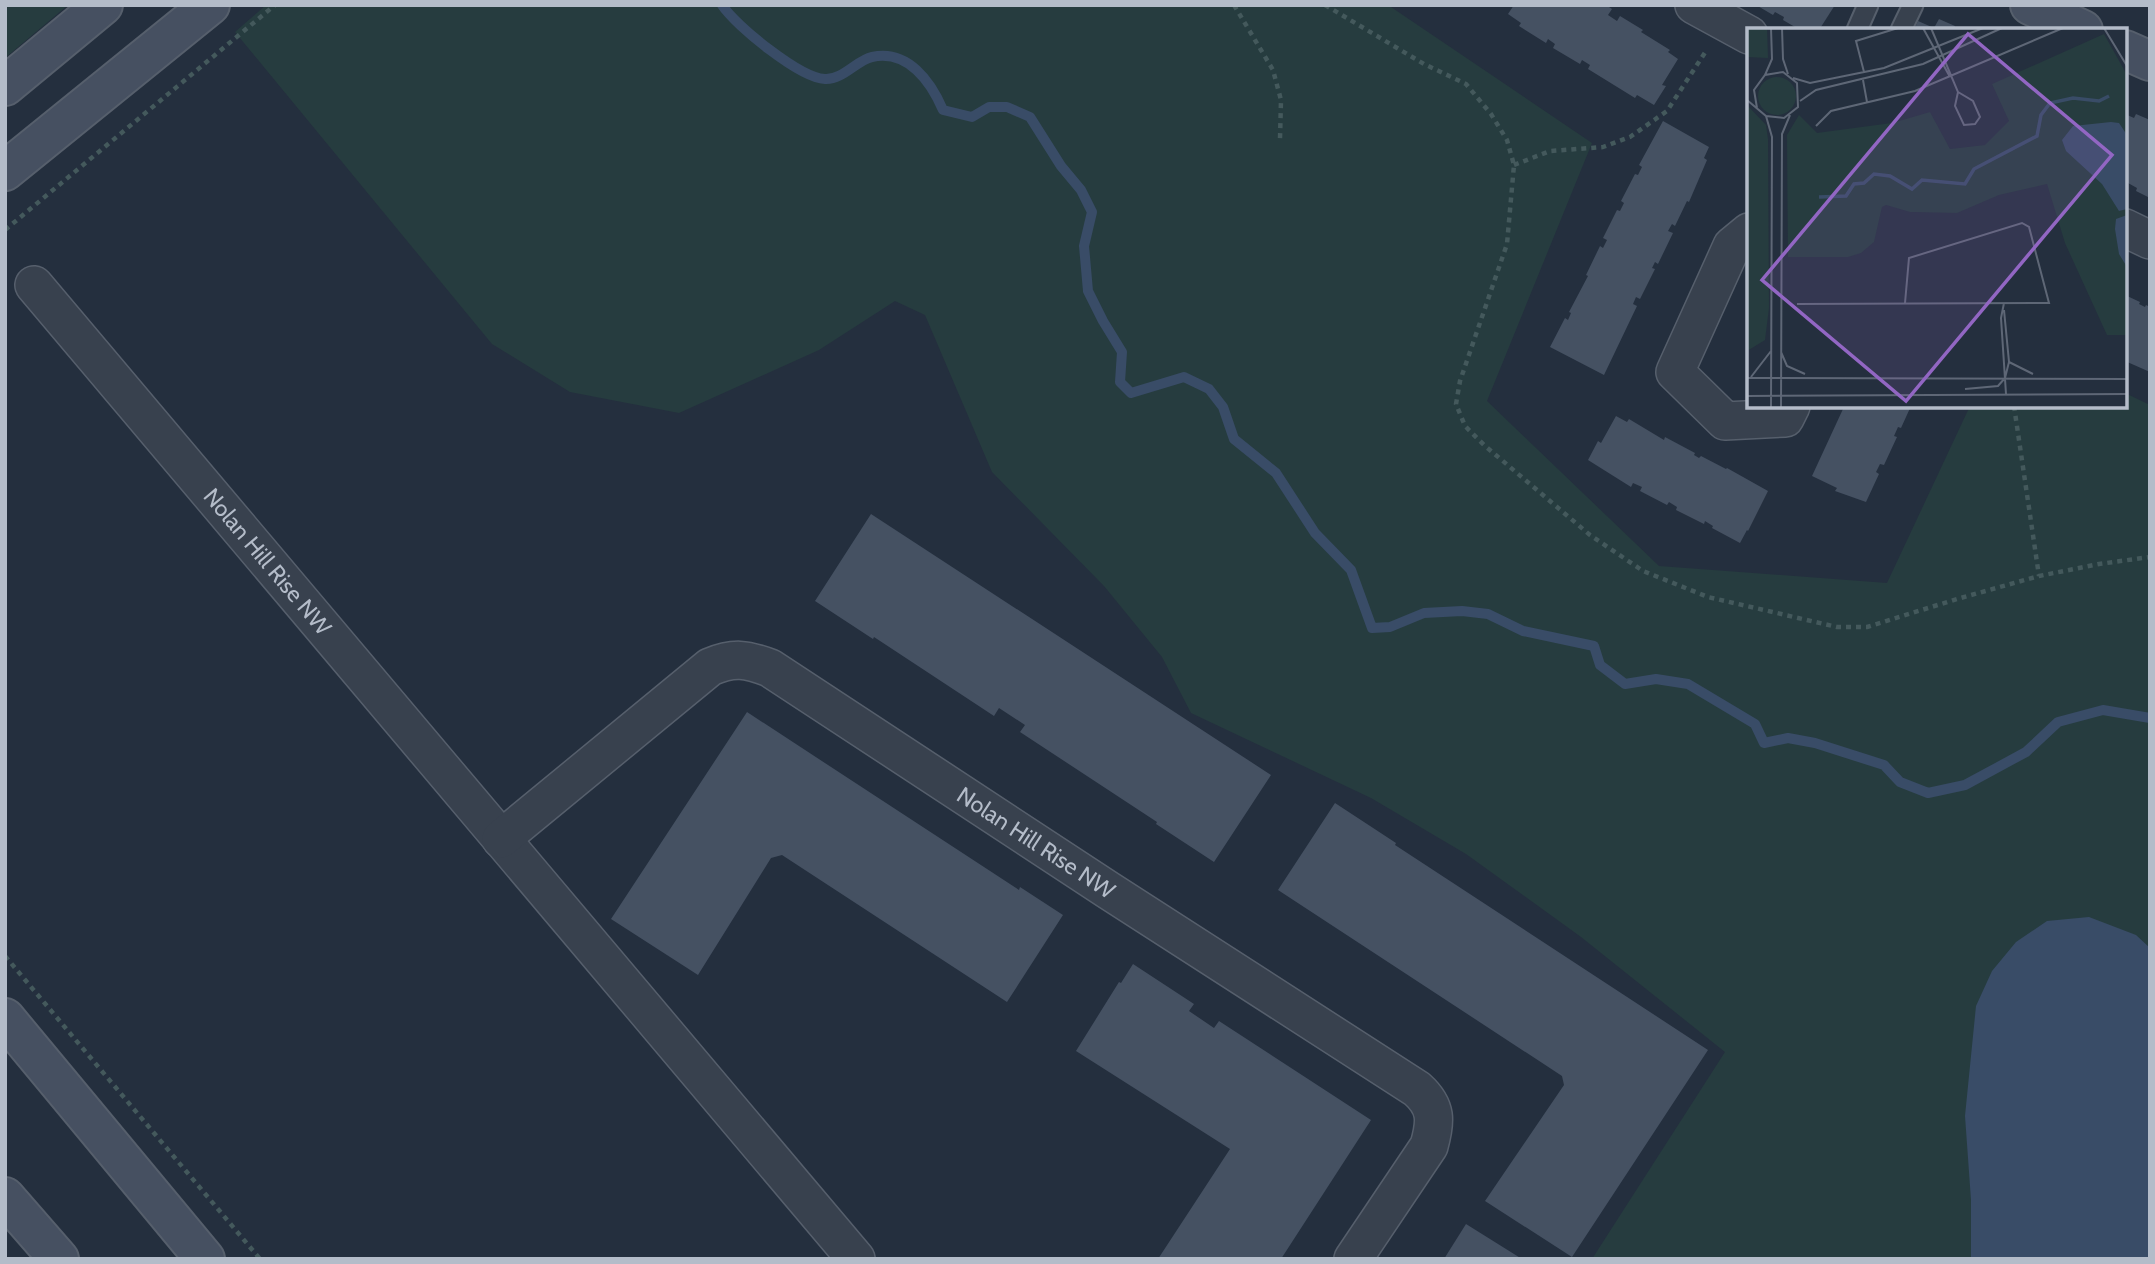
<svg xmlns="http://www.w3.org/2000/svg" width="2155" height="1264" font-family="Cabin,sans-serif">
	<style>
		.green { fill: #263c3f }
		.water { fill: #394c67 }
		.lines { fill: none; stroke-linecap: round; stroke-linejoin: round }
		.stream { stroke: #394c67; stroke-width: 10 }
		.building { fill: #455162 }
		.lane-casing { stroke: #565f6c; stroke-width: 23 }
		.street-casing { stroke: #565f6c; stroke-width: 40 }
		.secondary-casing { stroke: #565f6c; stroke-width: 42 }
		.path { stroke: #44595c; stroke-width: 4.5; stroke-dasharray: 5 5; stroke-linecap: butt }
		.lane { stroke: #38414e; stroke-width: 19 }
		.street { stroke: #38414e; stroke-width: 37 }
		.secondary { stroke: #465061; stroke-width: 38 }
		.labels { text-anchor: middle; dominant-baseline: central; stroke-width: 7; stroke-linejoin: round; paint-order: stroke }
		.street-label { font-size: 23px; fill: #b4bcc9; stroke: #1d2633 }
		.inset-river { fill: none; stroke: #394c67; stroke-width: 3.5 }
		.inset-road { fill: none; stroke: #5e6776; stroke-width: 2 }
		.view { fill: #9266c3; fill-opacity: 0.15; stroke: #9266c3; stroke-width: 3.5 }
		.inset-edge { fill: none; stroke: #b4bcc9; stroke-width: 3.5 }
	</style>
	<rect width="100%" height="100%" fill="#242f3e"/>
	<path class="green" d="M5,5H68L5,58Z
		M266,5H1388L1592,143L1487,401L1659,566L1887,583L1970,406H2125V393L2150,405V1259H1592L1725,1052L1581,937L1466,854L1371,798L1191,713L1162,657L1104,586L992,472L925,315L895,301L819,350L679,413L570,392L492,344L235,32Z"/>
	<path class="water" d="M2089,917L2136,935L2150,948V1259H1971V1200L1965,1116L1976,1006L1992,971L2016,942L2047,921Z"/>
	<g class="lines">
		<path class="stream" d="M722,5C736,26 800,78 825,79C843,80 857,60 872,57C908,49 931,82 943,110L972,117L989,107H1007L1030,117L1061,166L1081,190L1092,212L1084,246L1088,291L1103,321L1122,352L1120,382L1131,393L1184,377L1209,389L1223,407L1234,439L1276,473L1315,533L1351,570L1372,628L1390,627L1424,613L1462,611L1488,614L1523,631L1594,646L1600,665L1625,684L1656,679L1688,684L1755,724L1764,743L1788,738L1815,743L1884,765L1900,782L1928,793L1965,785L2026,752L2058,722L2103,710L2150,718"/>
	</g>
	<path class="building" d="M1514,5H1606L1612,9L1608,15L1617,21L1620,16L1643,30L1641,32L1670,50L1668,52L1678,59L1662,85L1666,86L1654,105L1637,95L1635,98L1588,69L1590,65L1582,60L1580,64L1553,48L1555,44L1548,39L1546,43L1519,26L1521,23L1508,14Z
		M1756,5H1835L1819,30H1808L1803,27L1800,30L1783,20L1784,17L1775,12L1773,15Z
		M1939,19L1955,26L1954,30H1914L1918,21L1934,28Z
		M2125,114L2134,118L2136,114L2150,120V198L2136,191L2137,188L2128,183L2125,189Z
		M1663,121L1709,147L1704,158L1707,160L1689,202L1687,201L1675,226L1672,224L1668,231L1673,233L1658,264L1655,262L1652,268L1655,269L1640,299L1636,297L1633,304L1637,306L1604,375L1550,347L1565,318L1568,320L1571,313L1569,312L1588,276L1586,275L1600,246L1603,248L1607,240L1603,238L1617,210L1620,211L1624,203L1621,201L1635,174L1638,175L1642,167L1639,165Z
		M2125,295L2140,302L2139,304L2145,307L2146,305L2150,307V372L2125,361Z
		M1847,406H1911L1901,428L1898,427L1894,436L1897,437L1884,465L1880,464L1876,472L1879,474L1866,502L1835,491L1837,488L1812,476L1843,409H1845Z
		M1616,416L1627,422L1629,419L1664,440L1665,437L1695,453L1694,455L1699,458L1701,456L1726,469L1727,468L1768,491L1748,531L1747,530L1740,543L1712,528L1713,526L1705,521L1704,524L1676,510L1677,507L1669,502L1667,505L1640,491L1642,487L1633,483L1631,487L1588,460L1598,441L1601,443Z
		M871,514L1271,775L1214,862L1156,824L1157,822L1020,732L1025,725L999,708L994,716L874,637L873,639L815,601Z
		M747,712L1019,890L1020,887L1063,915L1007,1002L782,855L771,858L698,975L611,919Z
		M1335,803L1396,843L1395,845L1708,1050L1572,1257L1485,1201L1564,1085L1562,1076L1278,890Z
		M1133,964L1194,1004L1189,1011L1214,1028L1219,1021L1371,1120L1281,1259H1158L1230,1149L1076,1051L1119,982L1121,983Z
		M1466,1224L1522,1259H1444Z"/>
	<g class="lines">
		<g class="lane-casing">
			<path id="lane" d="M1857,30L1868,5
				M1901,30L1913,5"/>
		</g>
		<g class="street-casing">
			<g id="street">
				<path d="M1694,5L1749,35"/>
				<path d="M2125,228L2150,240"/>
				<path d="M1749,232L1732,246L1675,372L1725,421L1785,418L1791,406"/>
				<path id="s1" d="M34,285L856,1259"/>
				<path id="s2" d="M501,839L710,667C734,657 746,659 770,668L1108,890L1417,1089C1437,1107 1436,1121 1429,1146L1353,1259"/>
			</g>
		</g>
		<g class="secondary-casing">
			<path id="secondary" d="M2030,5L2083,30
				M2125,50L2150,61
				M5,86L103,5
				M5,171L210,5
				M5,1018L205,1259
				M5,1197L59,1259"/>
		</g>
		<path class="path" d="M1234,5L1273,70L1281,100L1280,139
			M1325,5L1424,64L1466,84L1491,114L1507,140L1514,165L1507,244L1460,381L1456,404L1465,426L1484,445L1590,535L1643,571L1708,597L1837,627H1867L1957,599L2039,576L2099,564L2150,557
			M1514,165L1550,151L1603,147L1630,137L1667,111L1706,51
			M5,230L275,5
			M2014,406L2039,576
			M5,956L260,1259"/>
		<use href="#lane" class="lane"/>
		<use href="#street" class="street"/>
		<use href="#secondary" class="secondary"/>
	</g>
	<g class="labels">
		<g class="street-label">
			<text stroke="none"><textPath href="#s1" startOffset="362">Nolan Hill Rise NW</textPath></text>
			<text stroke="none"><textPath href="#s2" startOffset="651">Nolan Hill Rise NW</textPath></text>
		</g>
	</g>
	<g transform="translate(1747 28)">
		<rect width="380" height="380" fill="#242f3e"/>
		<path d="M0,0H20L21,30L0,29ZM357,6L380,47V307H360L318,215L300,156L252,167L210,185L163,184L139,177L135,179L127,214L114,225L101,229H41L40,107L52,87L70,105L145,95L183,84L203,121L238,117L262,93L245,56ZM11 68a19 19 0 1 1 38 0a19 19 0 1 1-38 0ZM0,77L19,97L21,111L22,280L18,312L0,323Z" fill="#263c3f"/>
		<path d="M364,94L372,95L380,107V181L372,183L355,156L319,123L315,112L326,98ZM380,187V239L372,226L368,201L369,191Z" fill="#394c67"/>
		<path class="inset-river" d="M72,169L99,168L107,156L117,155L127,146L143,148L165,161L175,152L218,156L227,141L290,108L294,87L303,75L326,70L352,73L362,68"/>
		<path class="inset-road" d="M35,0L36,31L41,46M176,0L203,49M184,0L211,64L208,78L217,97L228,96L233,89L226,73L211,64M357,0L380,38M117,44L109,13L151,0M18,47L25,31L24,0M46,50L63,55L137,40L236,0M116,52L120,74M0,72L19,88L37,90L51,79L50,55L36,44L18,47L7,62L10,80M53,73L69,62L176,36L255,0M19,88L25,109L24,380M69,98L84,83L168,63L316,0M257,275L254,290L259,366M50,276L302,275L282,199L275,195L162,230L158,275M257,282L262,334L258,350M34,324L40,338L58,346M262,334L286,346M4,349L24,323M0,350L380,351M218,361L251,358L258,350M0,368L380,366M34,380L35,106L43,87"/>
		<path class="view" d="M221,6L365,127L159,373L15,252Z"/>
		<rect width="380" height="380" class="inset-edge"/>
	</g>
	<rect width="2155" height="1264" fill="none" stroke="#b4bcc9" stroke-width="14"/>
</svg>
